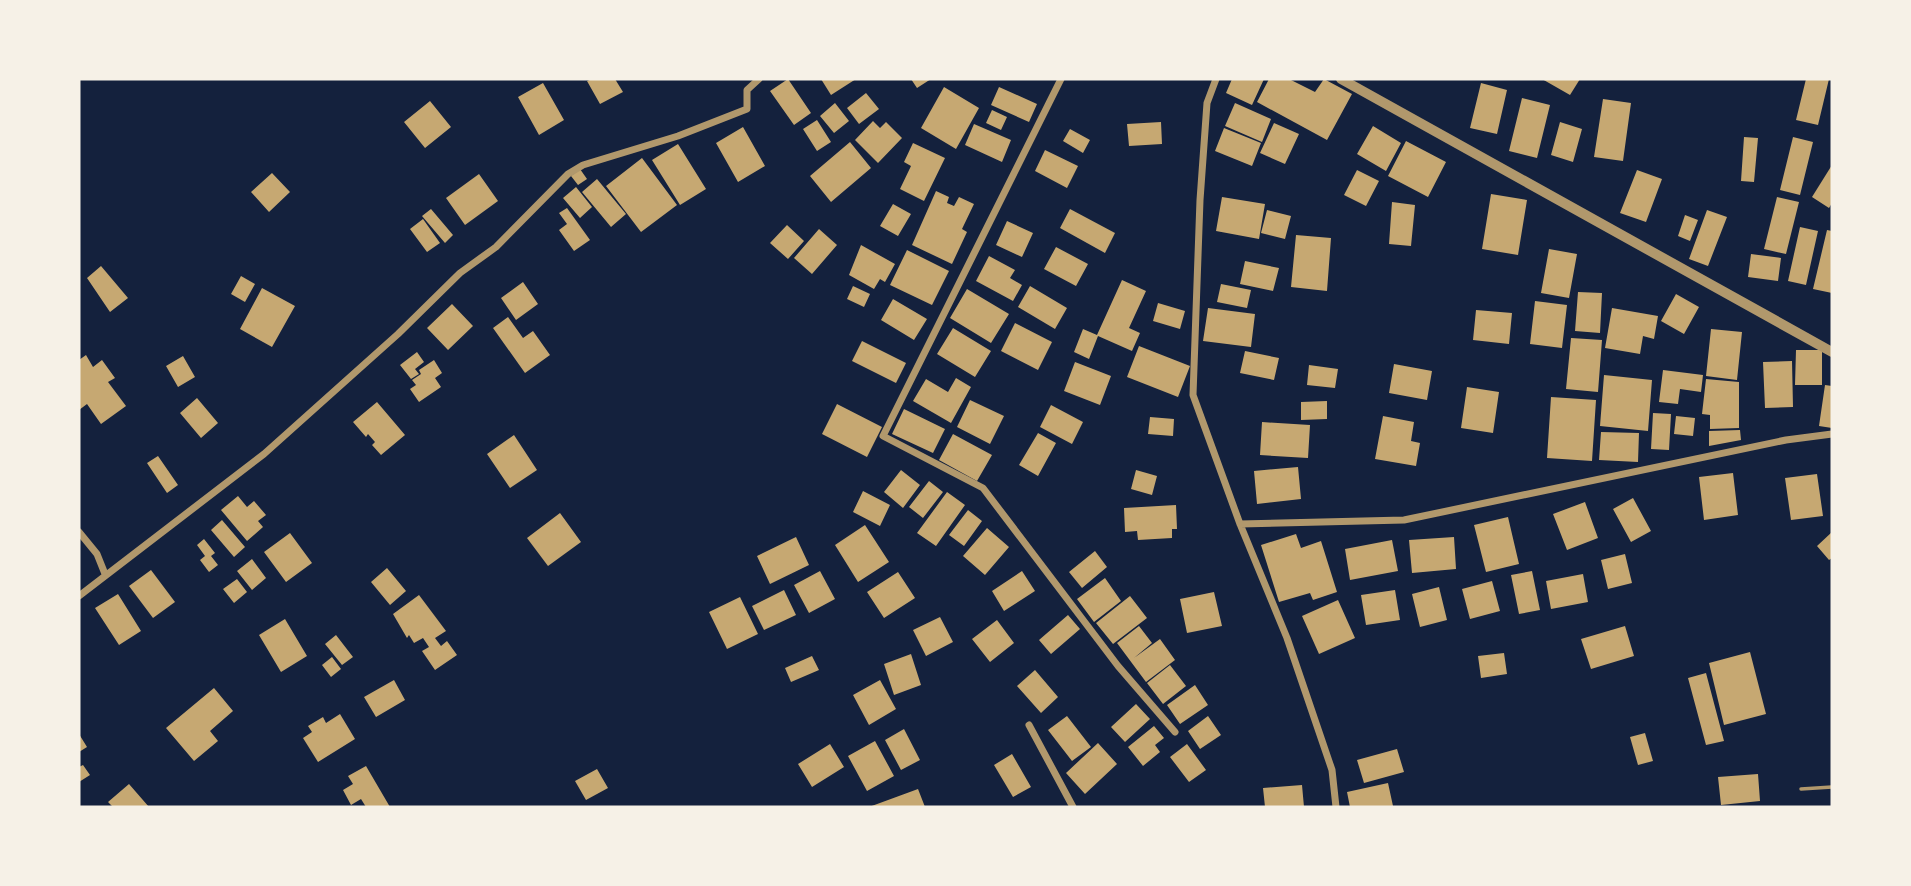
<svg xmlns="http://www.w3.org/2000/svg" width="1911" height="886" font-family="'Nunito Sans',sans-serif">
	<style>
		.building { fill: #c6a872 }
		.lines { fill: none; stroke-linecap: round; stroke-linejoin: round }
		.service { stroke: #b1986c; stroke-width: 3.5 }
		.minor { stroke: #b1986c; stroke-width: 7 }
		.tertiary { stroke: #b1986c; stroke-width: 10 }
	</style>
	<rect width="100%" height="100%" fill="#14213d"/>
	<path class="building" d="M592,79H615L623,92L600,104L587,81Z
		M788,79L811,113L794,125L770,91Z
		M821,79H856L831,95Z
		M911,79H931L917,88Z
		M1232,79H1264L1252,105L1226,93Z
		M1269,79H1289L1315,92L1324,79L1352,94L1327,140L1257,102Z
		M1542,79H1580L1570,95Z
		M1806,79H1829L1818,125L1796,120Z
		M543,83L564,120L539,135L518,97Z
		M1481,83L1507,90L1497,134L1470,128Z
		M944,87L979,108L956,149L921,128Z
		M999,87L1037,104L1029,122L991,105Z
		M866,93L879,109L859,124L847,108Z
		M1522,98L1550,105L1537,158L1509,151Z
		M1603,99L1631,103L1623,161L1594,157Z
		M430,101L451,127L425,148L404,122Z
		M835,103L849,121L834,133L820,116Z
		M1235,103L1271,119L1262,142L1225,126Z
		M992,110L1007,117L1001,130L986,123Z
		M817,120L831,142L817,151L803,129Z
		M873,121L880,128L886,122L902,138L878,163L855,140Z
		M1161,122L1162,144L1129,146L1127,124Z
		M1560,122L1582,129L1573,162L1551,155Z
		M1274,123L1299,134L1285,164L1260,153Z
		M974,124L1011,140L1002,162L965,145Z
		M1373,126L1401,143L1386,171L1357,154Z
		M743,127L765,166L738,182L716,143Z
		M1224,128L1261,143L1252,166L1215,151Z
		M1070,129L1090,140L1083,153L1063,141Z
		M1744,137L1758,138L1754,182L1741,181Z
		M1793,137L1813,142L1800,195L1780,190Z
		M1406,141L1446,162L1428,197L1388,176Z
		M850,142L871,168L831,202L810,176Z
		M913,143L945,158L924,201L900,189L911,166L904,162Z
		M678,144L706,189L680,205L652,160Z
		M1045,150L1078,166L1067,188L1035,171Z
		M642,158L677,205L641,232L606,186Z
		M1832,165V203L1829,208L1812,197Z
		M580,169L587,179L578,185L571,176Z
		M1357,170L1379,181L1366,206L1344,195Z
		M1637,170L1662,179L1646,222L1620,213Z
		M272,173L290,192L269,212L251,192Z
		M479,174L498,201L465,225L446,198Z
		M597,179L626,214L611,227L582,192Z
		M576,187L592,207L580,218L563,198Z
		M936,191L949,197L947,203L954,206L959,197L974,204L962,229L967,232L952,264L912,245Z
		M1491,194L1527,200L1518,255L1482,249Z
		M1222,197L1265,204L1259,239L1216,231Z
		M1777,197L1799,202L1786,254L1764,249Z
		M1392,202L1415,205L1411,246L1389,244Z
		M893,204L911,214L898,236L880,226Z
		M567,208L590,240L574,251L559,230L567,224L559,213Z
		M431,209L453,235L445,243L422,216Z
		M1070,209L1115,233L1105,253L1060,228Z
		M1267,210L1291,216L1285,239L1261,233Z
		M1707,210L1727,217L1708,266L1689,259Z
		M1685,215L1698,220L1690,241L1678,236Z
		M423,219L440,243L427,252L410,229Z
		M1007,221L1033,233L1022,257L996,245Z
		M787,225L804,241L788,259L770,243Z
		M1800,227L1818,231L1806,285L1788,281Z
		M819,229L837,245L812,274L794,258Z
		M1827,230L1832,231V293L1813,289Z
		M1296,235L1331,238L1327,291L1291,287Z
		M861,245L895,264L885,282L880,279L874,289L849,275Z
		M1056,247L1088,264L1076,286L1044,269Z
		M1549,249L1577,254L1569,298L1541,293Z
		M907,250L949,271L932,305L890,285Z
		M1751,254L1781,258L1778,281L1748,277Z
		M989,256L1015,270L1010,278L1022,285L1013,301L976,281Z
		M1245,261L1279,268L1273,291L1240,284Z
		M101,266L128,298L110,312L87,278Z
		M241,276L255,284L245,302L231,294Z
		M1122,280L1146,291L1129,328L1140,333L1132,351L1098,336L1089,359L1074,352L1083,329L1097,335Z
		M523,282L538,304L516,320L501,298Z
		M1221,284L1251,290L1247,308L1217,302Z
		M853,286L870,294L864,307L847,299Z
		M1030,286L1067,308L1055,329L1018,307Z
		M262,288L295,306L272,347L240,329Z
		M967,289L1009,314L991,343L950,318Z
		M1578,292L1602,293L1600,333L1575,331Z
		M1676,294L1699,307L1684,334L1661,321Z
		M893,299L927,319L914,340L881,320Z
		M1535,301L1567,305L1562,348L1530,344Z
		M1158,303L1185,311L1180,329L1153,321Z
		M452,304L473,326L448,350L427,328Z
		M1208,308L1255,314L1251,347L1203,341Z
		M1612,308L1658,316L1654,339L1643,336L1640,354L1605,348Z
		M1476,310L1512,313L1509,344L1473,340Z
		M508,317L523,338L533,331L550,355L525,373L493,328Z
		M1015,323L1052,342L1038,370L1001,351Z
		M953,328L991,351L975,377L937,354Z
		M1711,329L1742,332L1737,380L1706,376Z
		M1571,338L1602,340L1598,392L1566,389Z
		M862,341L906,363L896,383L852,361Z
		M1139,346L1190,366L1178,397L1127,377Z
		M1796,350H1822V385H1795Z
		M1245,351L1279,358L1274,380L1240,373Z
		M417,352L424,362L415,369L419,374L411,379L400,365Z
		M86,355L93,367L102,360L115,378L108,382L126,406L101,424L87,404L79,410V360Z
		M183,356L195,377L178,387L166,366Z
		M434,360L442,373L435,378L441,387L419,402L410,389L416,385L412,380L421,374L419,370Z
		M1792,361L1793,407L1765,408L1763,362Z
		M1075,362L1111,376L1100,405L1064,391Z
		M1394,364L1432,371L1427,400L1389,393Z
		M1309,365L1338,369L1335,388L1307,385Z
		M1663,370L1703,375L1701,392L1680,389L1678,404L1659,402Z
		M1604,375L1652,380L1648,431L1600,426Z
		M956,378L971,387L951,423L913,401L926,379L948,392Z
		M1706,379L1739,382V428L1710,429V415L1702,414Z
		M1825,385L1832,386V428L1819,426Z
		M1467,387L1499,392L1493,433L1461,428Z
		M1551,397L1596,400L1592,461L1547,458Z
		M197,398L218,423L201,438L180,413Z
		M970,400L1004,416L990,444L957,427Z
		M1327,401V419L1301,420V402Z
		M377,402L405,435L381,455L372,445L375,442L368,434L366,437L353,422Z
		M837,404L882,427L867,457L822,434Z
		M1051,405L1083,422L1072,444L1040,427Z
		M904,409L945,429L933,453L892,434Z
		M1653,413L1671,414L1669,450L1651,449Z
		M1383,416L1414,422L1411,441L1420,443L1416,466L1375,459Z
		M1676,416L1695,418L1693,436L1674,434Z
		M1150,417L1174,419L1173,436L1148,434Z
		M1262,422L1310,425L1308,458L1260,455Z
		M1740,430L1741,440L1709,446V431Z
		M1601,432L1639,433L1638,462L1599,460Z
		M1038,433L1056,443L1038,476L1019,465Z
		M953,434L992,455L977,481L939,460Z
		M514,435L537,470L510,488L487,454Z
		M158,456L178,485L167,493L147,463Z
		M1298,467L1301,499L1257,504L1254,471Z
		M901,470L920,485L903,508L884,492Z
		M1136,470L1157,476L1152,495L1131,489Z
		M1733,473L1738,515L1704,520L1699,477Z
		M1817,474L1823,516L1791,520L1785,478Z
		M929,481L943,492L923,518L909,507Z
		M863,491L890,505L880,526L853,512Z
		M947,492L965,505L936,546L917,533Z
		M238,496L247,507L254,501L266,515L258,521L263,527L247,541L221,510Z
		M1633,498L1651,531L1631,542L1613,509Z
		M1585,502L1598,538L1567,550L1553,514Z
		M1176,505L1177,529H1172V538L1138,540L1137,531L1125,532L1124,508Z
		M968,510L982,521L964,546L949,535Z
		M560,513L581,542L548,566L527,538Z
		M1508,517L1519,564L1486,572L1474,525Z
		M222,520L245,547L234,557L211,530Z
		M865,525L889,562L858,582L835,545Z
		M987,528L1009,547L985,575L963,556Z
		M1832,532V558L1829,560L1817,546Z
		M290,533L312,563L286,582L264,552Z
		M1296,534L1301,548L1321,541L1337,592L1313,600L1310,593L1279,602L1261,545Z
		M796,537L809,565L770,584L757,556Z
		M1454,537L1456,569L1412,573L1409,540Z
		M204,539L215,553L211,556L218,565L209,572L200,560L205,556L197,545Z
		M1392,540L1398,571L1350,580L1345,549Z
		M1095,551L1107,567L1082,588L1069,572Z
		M1625,554L1632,583L1608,589L1601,560Z
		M252,559L266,578L252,590L237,571Z
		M387,568L406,591L390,605L371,582Z
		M151,570L175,602L153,618L129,586Z
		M820,571L835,599L809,613L794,585Z
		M1022,571L1035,591L1004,611L992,591Z
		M1532,571L1540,610L1519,614L1511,575Z
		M898,572L915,598L884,618L867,592Z
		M1583,574L1588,602L1551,609L1546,581Z
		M1105,578L1121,601L1094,622L1077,599Z
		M237,579L247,592L234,603L223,589Z
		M1492,581L1500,611L1470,619L1462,589Z
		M1439,587L1447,620L1420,627L1412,594Z
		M784,590L796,615L764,630L752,606Z
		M1395,590L1400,620L1366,625L1361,595Z
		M1214,592L1222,626L1187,633L1180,599Z
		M118,594L141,631L119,645L95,608Z
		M419,595L446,631L435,638L441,646L447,641L457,655L435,670L422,651L429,647L423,638L414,643L409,635L407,638L393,614Z
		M1130,596L1147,618L1113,644L1096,623Z
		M740,597L758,634L727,649L709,612Z
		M1338,600L1355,638L1319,654L1302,616Z
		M1068,615L1080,629L1051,654L1039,640Z
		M940,617L953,642L926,656L913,630Z
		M285,619L307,656L281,672L259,635Z
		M997,620L1014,643L990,662L972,639Z
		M1139,626L1152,643L1134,658L1160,639L1175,660L1146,682L1117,643Z
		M1625,626L1634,656L1591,669L1581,639Z
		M336,635L353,657L342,665L325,644Z
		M1750,652L1766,714L1724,725L1709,663Z
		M1504,653L1507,674L1481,678L1478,656Z
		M911,654L921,685L894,695L884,664Z
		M812,656L819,670L791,682L785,668Z
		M332,657L341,669L331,677L322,665Z
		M1170,665L1186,686L1163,704L1147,683Z
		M1035,670L1058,697L1041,713L1017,686Z
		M1706,673L1724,741L1706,745L1688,678Z
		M394,680L405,700L376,717L364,697Z
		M880,680L896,709L869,725L853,695Z
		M1195,685L1208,705L1180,724L1167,705Z
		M214,688L233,711L210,731L218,741L194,761L166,728Z
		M1136,704L1150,719L1125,742L1111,727Z
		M340,714L355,739L318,762L303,738L312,732L308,726L323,717L326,723Z
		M1067,716L1091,747L1072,761L1048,730Z
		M1208,716L1221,735L1200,749L1188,731Z
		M1154,726L1164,738L1155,745L1160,752L1143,766L1128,747Z
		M904,729L920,760L901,770L885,740Z
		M1645,733L1653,761L1638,765L1630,737Z
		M79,734L87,747L79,752Z
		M875,741L894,776L867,791L848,756Z
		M1098,743L1117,764L1085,794L1066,773Z
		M830,744L844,767L812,787L798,764Z
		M1187,744L1206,770L1189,782L1170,757Z
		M1397,749L1404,772L1364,783L1357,760Z
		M1012,754L1031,787L1013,797L994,765Z
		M83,765L90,775L79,782V767Z
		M366,766L390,807H366L361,799L351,805L343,790L353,784L348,776Z
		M597,769L608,788L586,800L575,781Z
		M1758,774L1760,801L1721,805L1718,777Z
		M1388,783L1393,806L1350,807L1347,792Z
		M129,784L149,807H113L108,802Z
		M1302,785L1304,807H1265L1263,788Z
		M918,789L925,807H869Z"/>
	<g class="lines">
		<path class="service" d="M1801,789L1832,787"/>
		<path class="minor" d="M1061,79L883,436L983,488L1118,666L1175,732
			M1216,79L1207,103L1200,200L1193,395L1240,524L1287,638L1332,770L1336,807
			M1240,524L1404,520L1786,440L1832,434
			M79,532L97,554L105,574
			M79,596L264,454L398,334L460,273L496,247L568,174L583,165L678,136L747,109V90L759,79
			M1029,725L1073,807"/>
		<path class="tertiary" d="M1341,79L1832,352"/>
	</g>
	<rect width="1911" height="886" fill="none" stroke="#f6f1e7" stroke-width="161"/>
</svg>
